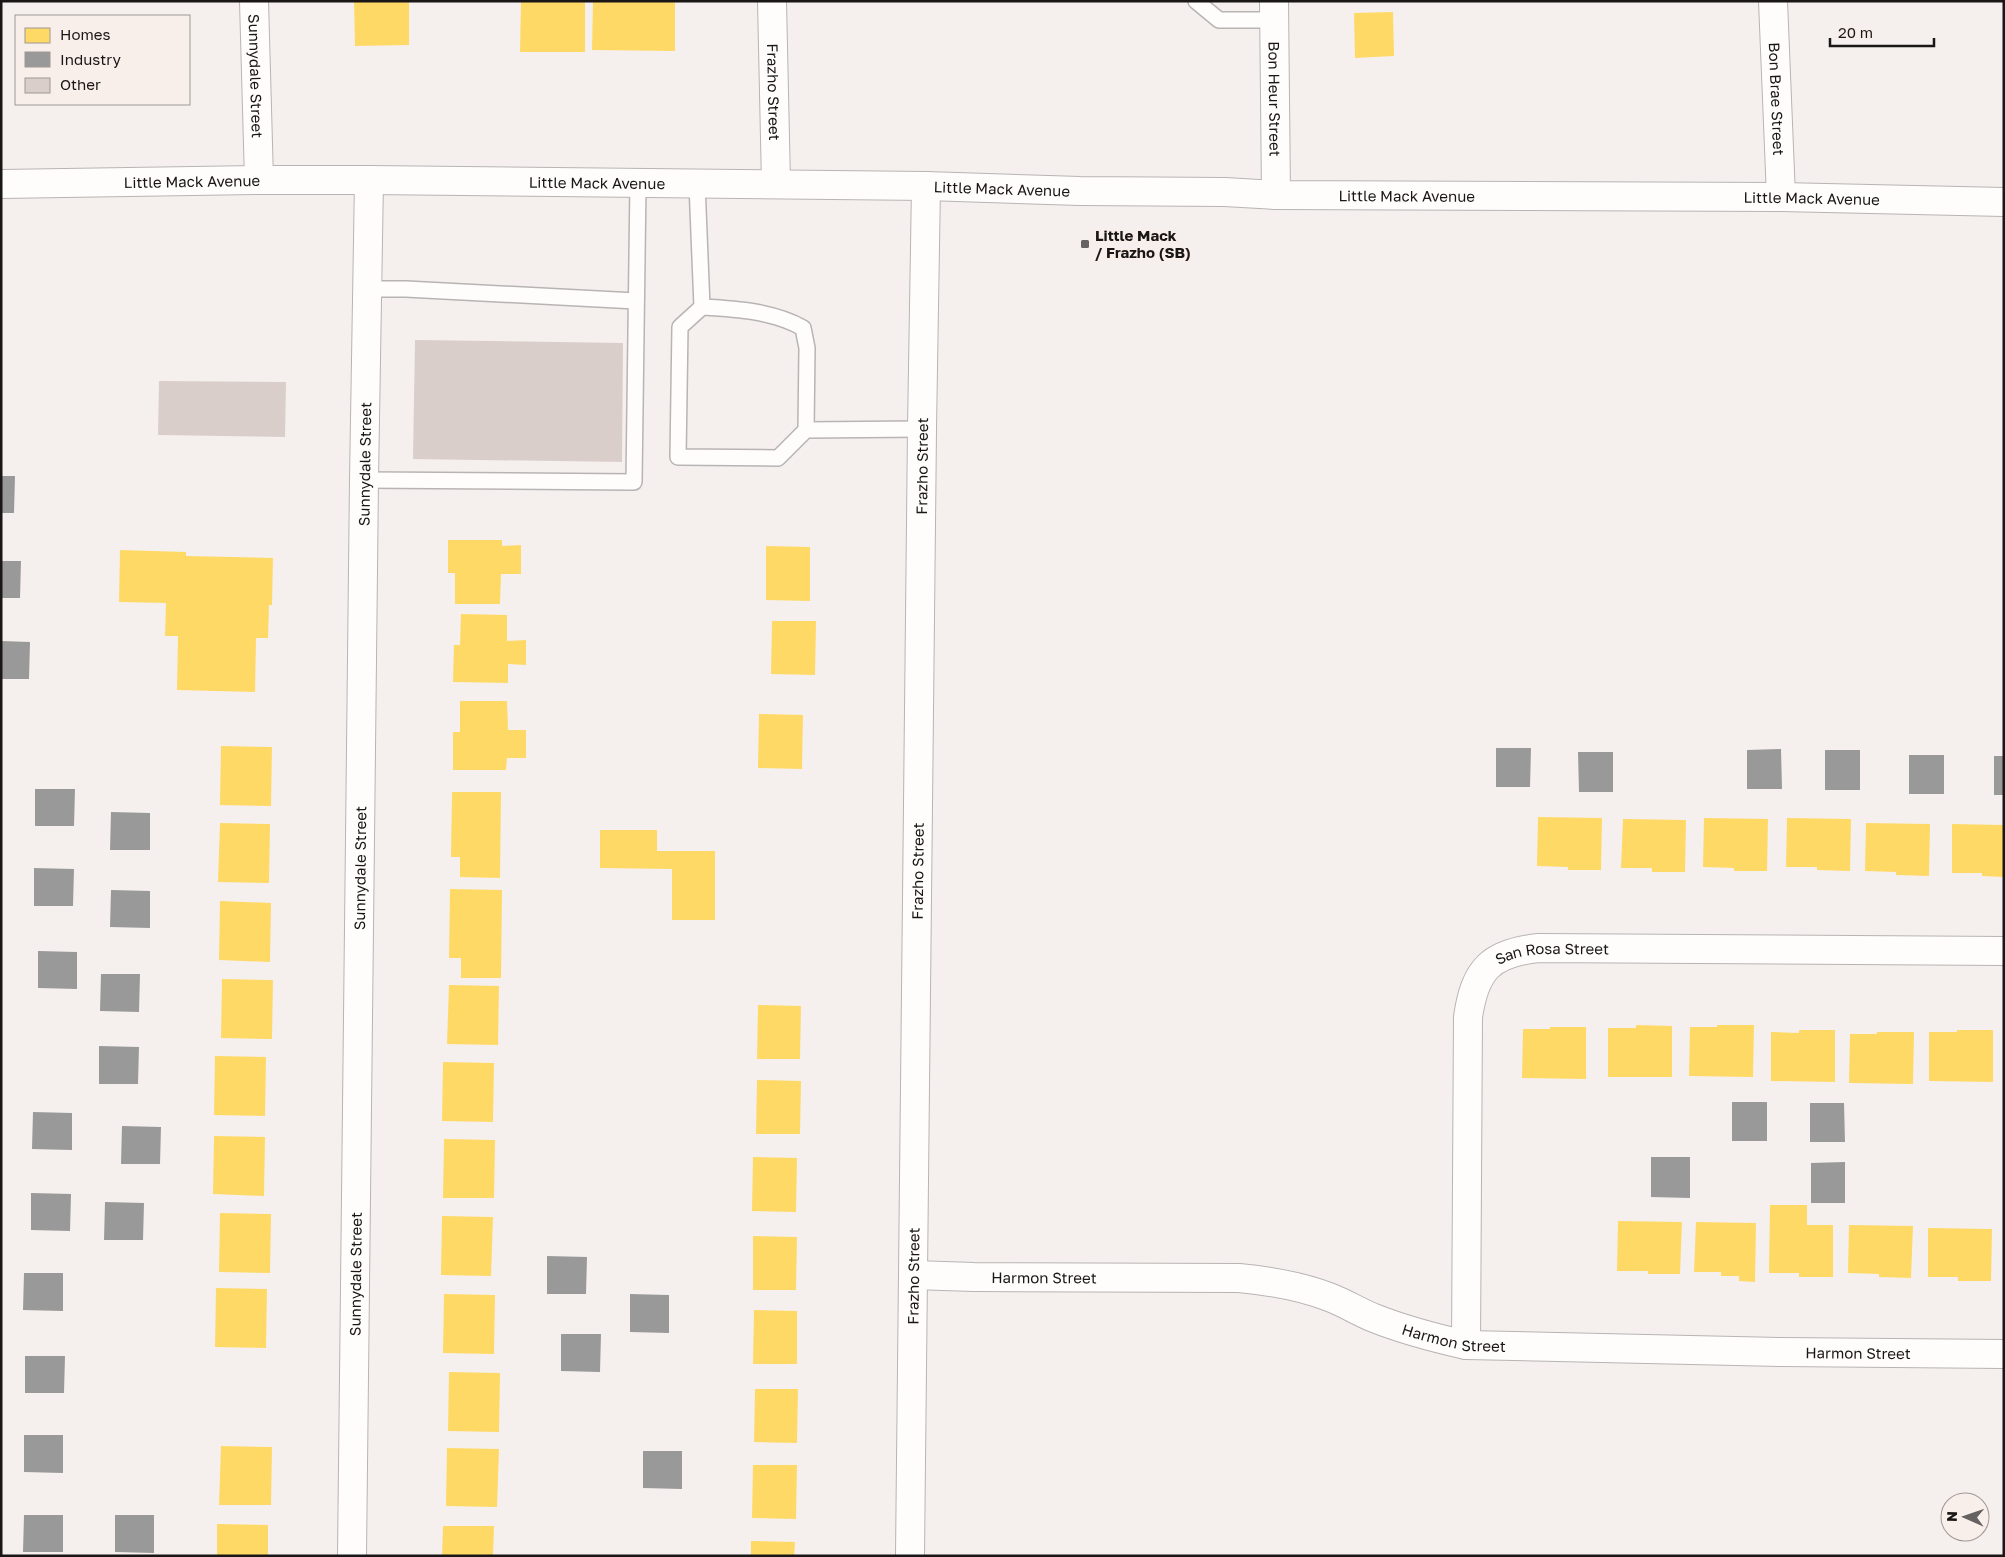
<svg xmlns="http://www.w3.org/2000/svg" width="2005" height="1557" font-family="'Golos Text',sans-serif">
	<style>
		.homes { fill: #ffd966 }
		.industry { fill: #999 }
		.building { fill: #daceca }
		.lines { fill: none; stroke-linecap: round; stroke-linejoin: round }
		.service-casing { stroke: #b8b4b3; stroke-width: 18 }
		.minor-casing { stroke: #b8b4b3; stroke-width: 30 }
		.tertiary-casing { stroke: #b8b4b3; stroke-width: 30 }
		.secondary-casing { stroke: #b8b4b3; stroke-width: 30 }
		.service { stroke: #fefdfc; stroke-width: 15 }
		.minor { stroke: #fefdfc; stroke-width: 28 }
		.tertiary { stroke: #fefdfc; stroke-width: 28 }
		.secondary { stroke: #fefdfc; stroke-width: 28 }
		.poi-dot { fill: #666261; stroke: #f8efeb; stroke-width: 2 }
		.labels { text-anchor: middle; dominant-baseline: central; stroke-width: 5; stroke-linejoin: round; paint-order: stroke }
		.street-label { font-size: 15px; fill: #191615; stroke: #f8efeb }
		.poi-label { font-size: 15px; font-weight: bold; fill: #191615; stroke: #f8efeb; text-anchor: start }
	</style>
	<rect width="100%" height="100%" fill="#f5f0ee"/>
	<path class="homes" d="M354,1H409V45L355,46Z
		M521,1H585V52H520Z
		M593,1H675V51L592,50Z
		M1393,12L1394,56L1355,58L1354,13Z
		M448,540H502V546L521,545V574H501L500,604H455V573H448Z
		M766,546L810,547V601L766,600Z
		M120,550L186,552V556L273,558L272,605H269L268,638H256L255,692L177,690L178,636H165L166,603L119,602Z
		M461,614L507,615V641L526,640V665L508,664V683L453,682L454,645H460Z
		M772,621H816L815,675L771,674Z
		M460,701H507L508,730H526V758H507L506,770H453V732H460Z
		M759,714L803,715L802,769L758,768Z
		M221,746L272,747L271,806L220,805Z
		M452,792H501L500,878L460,877V857H451Z
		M1538,817L1602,818L1601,870H1568V867L1537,866Z
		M1704,818L1768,819L1767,871H1734V868L1703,867Z
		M1787,818L1851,819L1850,871L1817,870V867H1786Z
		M1623,819L1686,820L1685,872H1652V868H1621Z
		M220,823L270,824L269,883L218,882Z
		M1866,823L1930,824L1929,876L1896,875V872L1865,871Z
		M1952,824L2004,825V877L1982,876V873H1952Z
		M600,830H657V851H715V920H672V869L600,868Z
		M450,889L502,890L501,978H461V958H449Z
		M220,901L271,903L270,962L219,960Z
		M222,979L273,980L272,1039L221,1038Z
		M449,985L499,986L498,1045L447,1044Z
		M758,1005L801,1006L800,1059H757Z
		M1636,1025L1672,1026V1077H1608V1028H1636Z
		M1717,1025H1754L1753,1077L1689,1076L1690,1027H1717Z
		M1550,1027H1586V1079L1522,1078L1523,1029H1550Z
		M1799,1030H1835V1082L1771,1081V1032L1799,1033Z
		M1957,1030H1993V1082L1929,1081V1032H1957Z
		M1877,1032H1914L1913,1084L1849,1083L1850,1034H1877Z
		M215,1056L266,1057L265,1116L214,1115Z
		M443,1062L494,1063L493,1122L442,1121Z
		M757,1080L801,1081L800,1134H756Z
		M214,1136L265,1137L264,1196L213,1194Z
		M444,1139L495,1140L494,1198H443Z
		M753,1157L797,1158L796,1212L752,1211Z
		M1770,1205H1807V1225H1833V1277H1799V1273H1769Z
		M220,1213L271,1214L270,1273L219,1272Z
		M442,1216L493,1217L491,1276L441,1275Z
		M1618,1221L1682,1222L1680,1274H1648V1271H1617Z
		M1696,1222L1756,1223L1755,1282L1739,1281V1276H1721V1272H1694Z
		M1849,1225L1913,1226L1911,1278L1879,1277V1274L1848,1273Z
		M1928,1228L1992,1229L1991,1281H1958V1277H1928Z
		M753,1236L797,1237L796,1290H753Z
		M216,1288L267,1289L266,1348L215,1347Z
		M444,1294L495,1295L494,1354L443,1353Z
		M754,1310L797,1311V1364H753Z
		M449,1372L500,1373L499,1432L448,1431Z
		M755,1389H798L797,1443L754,1442Z
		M221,1446L272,1447L271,1505H219Z
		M447,1448L499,1449L497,1507L446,1506Z
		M753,1465H797L796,1519L752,1518Z
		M217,1524L268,1525V1556H217Z
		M443,1526H494L493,1556H442Z
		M751,1541L795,1542L794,1556H751Z"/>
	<path class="industry" d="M1,476H15L14,513H1Z
		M1,561H21L20,598H1Z
		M1,641L30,642L29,679H1Z
		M1496,748H1531L1530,787H1496Z
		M1781,749L1782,789H1747V750Z
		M1825,750H1860V790H1825Z
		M1578,752H1613V792H1579Z
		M1909,755H1944V794H1909Z
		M1994,756H2004V795H1994Z
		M35,789H75L74,826H35Z
		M111,812L150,813V850H110Z
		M34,868L74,869L73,906H34Z
		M111,890L150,891V928L110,927Z
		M38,951L77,952V989L38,988Z
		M101,974H140L139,1012L100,1011Z
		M99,1046L139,1047L138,1084H99Z
		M1732,1102H1767V1141H1732Z
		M1810,1103H1844L1845,1142H1810Z
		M33,1112L72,1113V1150L32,1149Z
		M122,1126L161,1127L160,1164H121Z
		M1651,1157H1690V1198L1651,1197Z
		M1845,1162V1203H1811V1163Z
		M31,1193L71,1194L70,1231L31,1230Z
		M105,1202L144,1203L143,1240H104Z
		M547,1256L587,1257L586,1294H547Z
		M24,1273H63V1311L23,1310Z
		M630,1294L669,1295V1333L630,1332Z
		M561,1334H601L600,1372L561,1371Z
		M25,1356H65L64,1393H25Z
		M24,1435H63V1473L24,1472Z
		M643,1451H682V1489L643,1488Z
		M24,1515H63V1552H23Z
		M115,1515H154V1553L115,1552Z"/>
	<path class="building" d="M415,340L623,343L622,462L413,459Z
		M159,381L286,382L285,437L158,435Z"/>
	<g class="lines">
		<g class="service-casing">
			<path id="service" d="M1196,1L1219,20H1275
				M697,184L702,307C736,309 773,311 803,328L807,348L806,430L922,429
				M366,289H406L636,301
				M702,307L680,327L678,457L778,458L806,430
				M364,480L634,482L638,183"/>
		</g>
		<g class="minor-casing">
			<g id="minor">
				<path id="s1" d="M254,1L259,180"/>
				<path id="s2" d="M772,1L776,184"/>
				<path id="s3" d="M1274,1L1276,195"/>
				<path id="s4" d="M1773,1L1781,197"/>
				<path id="s5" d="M913,1275L974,1277L1239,1278C1271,1281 1300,1286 1329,1297C1345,1303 1359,1312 1374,1318C1404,1330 1435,1338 1466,1345L1782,1352L2004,1354"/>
				<path id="s6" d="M1466,1345L1468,1017C1475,970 1490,953 1539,948L2004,951"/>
				<path id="s7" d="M352,1556L364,480L369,180"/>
			</g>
		</g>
		<g class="tertiary-casing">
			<g id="tertiary">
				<path id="s8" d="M910,1556L922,429L926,186"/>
			</g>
		</g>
		<g class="secondary-casing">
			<g id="secondary">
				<path id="s9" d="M1,184L259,180H369L926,186L1080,191L1225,192L1276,195L1781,197L2004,202"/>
			</g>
		</g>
		<use href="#service" class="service"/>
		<use href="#minor" class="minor"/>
		<use href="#tertiary" class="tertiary"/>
		<use href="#secondary" class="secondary"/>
	</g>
	<rect class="poi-dot" x="1080" y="239" width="10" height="10" rx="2.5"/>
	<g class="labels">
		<g class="street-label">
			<text stroke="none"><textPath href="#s1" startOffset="75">Sunnydale Street</textPath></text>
			<text stroke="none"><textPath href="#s2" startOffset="91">Frazho Street</textPath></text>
			<text stroke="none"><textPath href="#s3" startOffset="98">Bon Heur Street</textPath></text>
			<text stroke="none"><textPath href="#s4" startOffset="98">Bon Brae Street</textPath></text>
			<text stroke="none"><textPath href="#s9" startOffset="191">Little Mack Avenue</textPath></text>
			<text stroke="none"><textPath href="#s9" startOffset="596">Little Mack Avenue</textPath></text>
			<text stroke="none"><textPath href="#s9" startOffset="1001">Little Mack Avenue</textPath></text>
			<text stroke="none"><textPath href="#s9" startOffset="1406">Little Mack Avenue</textPath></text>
			<text stroke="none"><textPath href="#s9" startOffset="1811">Little Mack Avenue</textPath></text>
			<text stroke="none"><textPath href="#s7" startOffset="1092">Sunnydale Street</textPath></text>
			<text stroke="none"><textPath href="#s8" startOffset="1090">Frazho Street</textPath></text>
			<text stroke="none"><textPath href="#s7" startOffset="688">Sunnydale Street</textPath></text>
			<text stroke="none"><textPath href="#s8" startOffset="685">Frazho Street</textPath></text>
			<text stroke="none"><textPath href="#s6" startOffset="451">San Rosa Street</textPath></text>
			<text stroke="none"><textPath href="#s7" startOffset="282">Sunnydale Street</textPath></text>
			<text stroke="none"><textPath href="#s8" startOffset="280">Frazho Street</textPath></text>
			<text stroke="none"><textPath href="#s5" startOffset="131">Harmon Street</textPath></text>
			<text stroke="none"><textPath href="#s5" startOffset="551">Harmon Street</textPath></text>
			<text stroke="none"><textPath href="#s5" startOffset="956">Harmon Street</textPath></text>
		</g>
		<g class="poi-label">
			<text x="1095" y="235">Little Mack<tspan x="1095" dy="17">/ Frazho (SB)</tspan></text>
		</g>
	</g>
	<rect width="2005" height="1557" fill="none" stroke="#191615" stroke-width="5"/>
	<rect x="15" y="15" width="175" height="90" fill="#f8efeb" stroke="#9f9895"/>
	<rect x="25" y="28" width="25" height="15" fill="#ffd966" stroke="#9f9895"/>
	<text x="60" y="40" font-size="15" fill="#191615">Homes</text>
	<rect x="25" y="52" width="25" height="15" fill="#999999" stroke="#9f9895"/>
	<text x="60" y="65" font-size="15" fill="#191615">Industry</text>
	<rect x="25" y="78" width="25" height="15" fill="#daceca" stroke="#9f9895"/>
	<text x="60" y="90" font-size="15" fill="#191615">Other</text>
	<g transform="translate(1965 1517) rotate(272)"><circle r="24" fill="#f8efeb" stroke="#9f9895"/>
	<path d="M0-4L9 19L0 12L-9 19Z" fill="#666261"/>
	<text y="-8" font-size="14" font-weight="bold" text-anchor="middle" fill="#191615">N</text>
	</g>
	<path d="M1830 38v8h104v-8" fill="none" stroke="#191615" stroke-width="2.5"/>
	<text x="1838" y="38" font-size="15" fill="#191615" stroke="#f8efeb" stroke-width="4" paint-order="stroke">20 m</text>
</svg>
